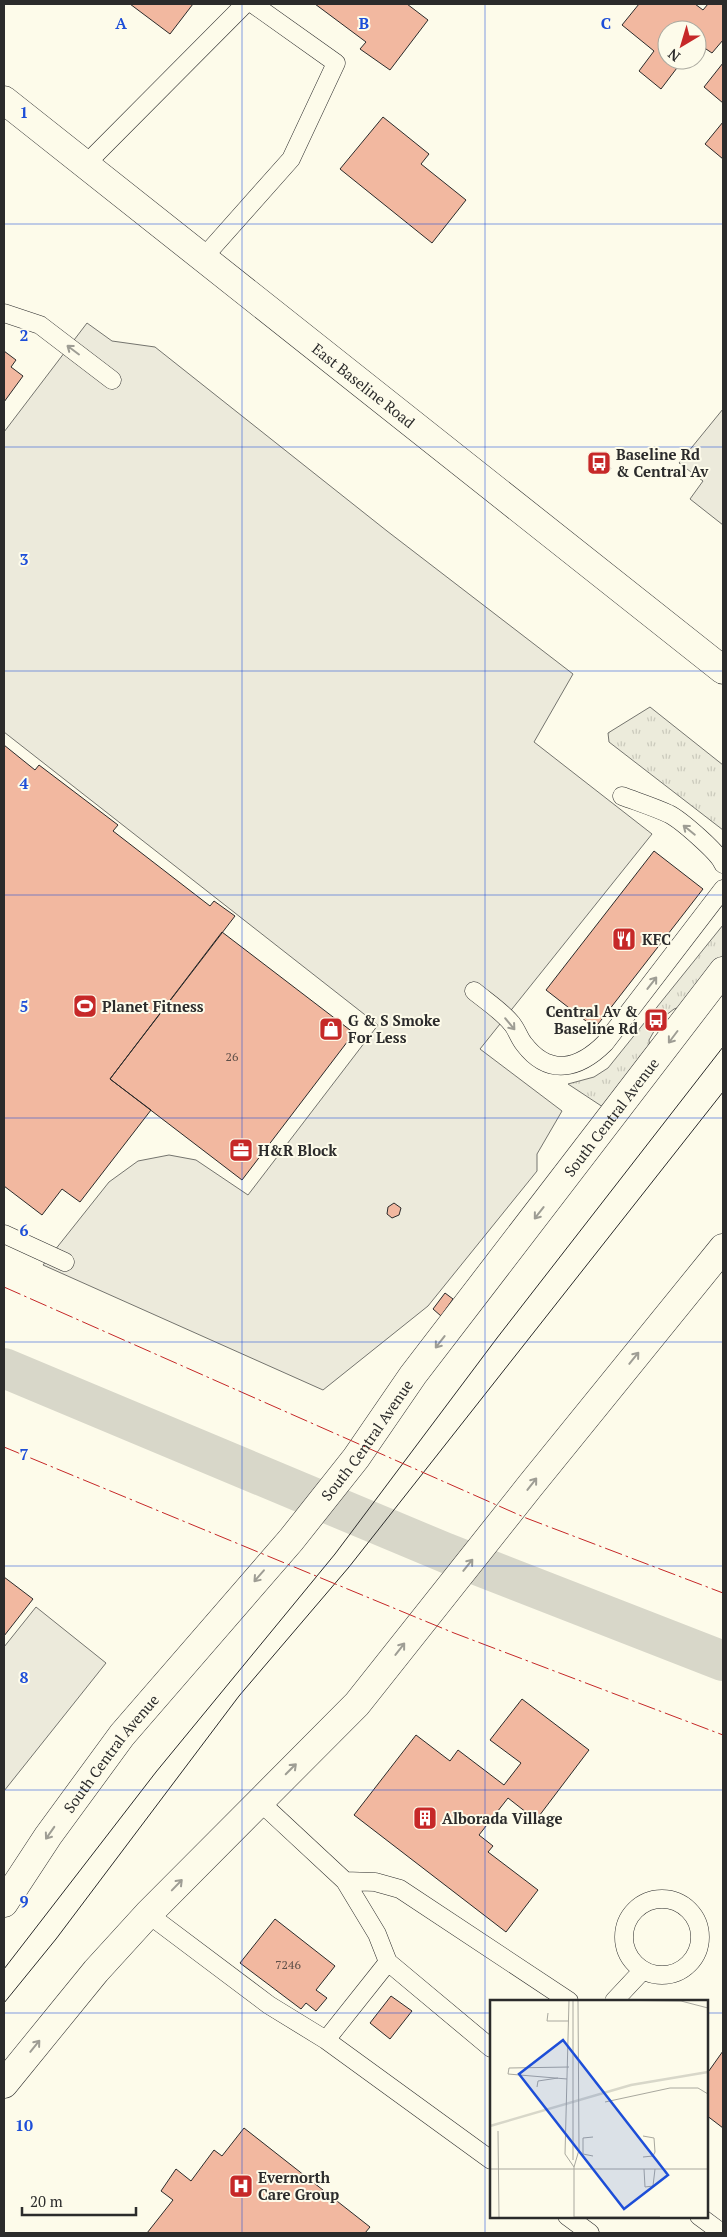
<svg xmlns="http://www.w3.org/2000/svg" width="727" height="2237" font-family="'PT Serif',serif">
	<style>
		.grass { fill: url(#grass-tufts); stroke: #74746e }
		.parking { fill: #eceadb; stroke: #74746e }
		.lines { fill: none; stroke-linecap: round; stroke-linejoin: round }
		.canal { stroke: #d8d7c9; stroke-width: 40 }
		.building { fill: #f2b8a0; stroke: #2b2b2b }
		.lane-casing { stroke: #2b2b2b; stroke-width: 19 }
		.secondary-casing { stroke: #2b2b2b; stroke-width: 29 }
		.primary-casing { stroke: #2b2b2b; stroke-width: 29 }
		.lane { stroke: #fdfbea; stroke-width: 18 }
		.secondary { stroke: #fdfbea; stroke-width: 28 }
		.primary { stroke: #fdfbea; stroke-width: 28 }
		.tram { stroke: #2b2b2b; stroke-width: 1 }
		.power { stroke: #c62828; stroke-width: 1; stroke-dasharray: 18 4 2.5 4; stroke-linecap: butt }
		.oneway { stroke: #9e9d94 }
		.grid { fill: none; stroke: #1d4ed8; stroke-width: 1; stroke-opacity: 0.55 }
		.labels { text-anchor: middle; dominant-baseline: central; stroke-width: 4; stroke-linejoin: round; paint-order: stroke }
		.number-label { font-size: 12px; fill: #5d4e48 }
		.street-label { font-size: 15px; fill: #2b2b2b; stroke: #fdfbea }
		.poi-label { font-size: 15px; font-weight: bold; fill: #2b2b2b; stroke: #fdfbea; text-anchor: start }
		.inset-river { fill: none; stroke: #d8d7c9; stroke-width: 2.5 }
		.inset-road { fill: none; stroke: #a9a89e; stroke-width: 1 }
		.view { fill: #1d4ed8; fill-opacity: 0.15; stroke: #1d4ed8; stroke-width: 2.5 }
		.inset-edge { fill: none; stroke: #2b2b2b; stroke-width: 2.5 }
		.grid-label { font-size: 16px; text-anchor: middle; font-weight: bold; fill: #1d4ed8; stroke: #fdfbea; stroke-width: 4; stroke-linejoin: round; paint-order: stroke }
	</style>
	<defs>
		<pattern id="grass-tufts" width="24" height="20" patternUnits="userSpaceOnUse" patternTransform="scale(1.25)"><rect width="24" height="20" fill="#ecebdb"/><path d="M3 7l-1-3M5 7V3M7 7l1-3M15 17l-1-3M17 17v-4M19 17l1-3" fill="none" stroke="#cbcabc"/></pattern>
	</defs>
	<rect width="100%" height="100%" fill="#fdfbea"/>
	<path class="grass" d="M650,707L723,765V830L609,742L608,733Z
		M723,925V967L696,1001L674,1009L661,1019L649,1040L650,1052L612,1113L568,1084L594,1077L608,1068Z"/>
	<path class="parking" d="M87,323L112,341L155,347L387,531L573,674L534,742L652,834L480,1049L562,1111L537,1154V1171L428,1306L323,1390L43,1265L109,1182L138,1161L169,1155L196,1160L248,1195L378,1025L4,732V432Z
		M723,409V525L690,499L703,481L679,463Z
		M36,1607L106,1663L4,1791V1647Z"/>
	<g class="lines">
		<path class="canal" d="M4,1368L446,1553L723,1661"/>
	</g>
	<path class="building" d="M130,4H193L170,34Z
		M315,4H407L428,20L390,70L360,49L366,42Z
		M639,4H695L703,10L708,4H723V40L712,53L697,43V30H667V60H683L661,89L639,71L654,51L622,25Z
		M723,63V103L704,87Z
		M383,117L429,154L421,164L466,200L432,243L340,169Z
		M723,122V159L705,144Z
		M4,351L16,360L11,367L23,376L4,402Z
		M594,456L611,468L606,474L590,461Z
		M4,745L35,770L39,765L118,825L113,831L210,906L214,901L235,916L110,1079L151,1110L80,1202L62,1189L42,1215L4,1186Z
		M654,851L703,889L595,1028L546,990Z
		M222,932L354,1033L242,1180L110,1079Z
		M394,1203L401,1208L399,1215L392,1218L387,1214L388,1207Z
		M445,1293L453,1299L441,1316L433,1309Z
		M4,1577L33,1599L4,1636Z
		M522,1699L589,1750L536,1820L508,1798L479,1835L493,1846L488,1852L538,1890L506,1932L354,1815L416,1735L450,1761L458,1750L504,1785L521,1763L490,1740Z
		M275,1919L335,1966L316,1990L327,1998L316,2011L306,2003L301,2009L240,1963Z
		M391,1996L412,2011L390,2039L370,2023Z
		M723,2051V2128L706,2115V2075Z
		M244,2128L370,2227L365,2233H147L173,2200L161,2191L176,2169L191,2181L214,2150L222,2156Z"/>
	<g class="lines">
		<g class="lane-casing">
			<path id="lane" d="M85,165L245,4
				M203,258L291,159L336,63L253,4
				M4,313L40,325L112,380
				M622,796C638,802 654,807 669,814C681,820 719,853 723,864
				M474,991C486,1001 503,1012 512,1024C517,1030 519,1038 524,1044C549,1077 579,1069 605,1043L723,889
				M4,1234L65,1262
				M259,1801L345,1881L377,1934L388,1962L491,2048
				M345,1881L375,1882L400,1889L569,2001
				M624 1937a38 38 0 1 1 76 0a38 38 0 1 1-76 0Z
				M148,1914L269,2005L326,2040L491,2160
				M614,2001L643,1970
				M326,2040L388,1962
				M567,2216L590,2233
				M699,2216L722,2233"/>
		</g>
		<g class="secondary-casing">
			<g id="secondary">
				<path id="s1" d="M4,1903L48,1836L122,1735L291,1540L356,1458L413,1375L723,971"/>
				<path d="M4,2084L96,1971L148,1914L357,1704L530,1486L723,1248"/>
			</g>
		</g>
		<g class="primary-casing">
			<g id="primary">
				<path id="s2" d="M4,100L723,670"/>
			</g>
		</g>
		<use href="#lane" class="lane"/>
		<use href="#secondary" class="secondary"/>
		<use href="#primary" class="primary"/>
		<path class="tram" d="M4,1969L156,1772L335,1554L497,1338L723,1047
			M4,2003L56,1939L239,1696L349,1567L723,1092"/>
		<path class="power" d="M4,1287L526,1518L723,1593
			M4,1447L454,1633L723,1735"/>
	</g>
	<defs><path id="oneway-shaft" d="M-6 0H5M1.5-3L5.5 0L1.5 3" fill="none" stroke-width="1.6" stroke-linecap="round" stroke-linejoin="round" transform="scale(1.25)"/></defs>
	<g class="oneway">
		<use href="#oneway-shaft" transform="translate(73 350) rotate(-143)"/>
		<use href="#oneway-shaft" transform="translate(689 830) rotate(-141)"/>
		<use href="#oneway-shaft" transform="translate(652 983) rotate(-52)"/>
		<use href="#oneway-shaft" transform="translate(510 1024) rotate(50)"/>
		<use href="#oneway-shaft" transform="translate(673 1037) rotate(127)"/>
		<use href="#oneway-shaft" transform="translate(539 1213) rotate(128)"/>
		<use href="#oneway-shaft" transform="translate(440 1342) rotate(128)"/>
		<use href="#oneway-shaft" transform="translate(634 1358) rotate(-51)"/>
		<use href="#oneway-shaft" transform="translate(532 1484) rotate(-52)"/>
		<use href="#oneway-shaft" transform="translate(468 1565) rotate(-51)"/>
		<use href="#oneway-shaft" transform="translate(259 1576) rotate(131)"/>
		<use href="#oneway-shaft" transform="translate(400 1649) rotate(-52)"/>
		<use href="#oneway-shaft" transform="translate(291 1769) rotate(-45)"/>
		<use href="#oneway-shaft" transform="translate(50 1833) rotate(125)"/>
		<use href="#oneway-shaft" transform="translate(177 1885) rotate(-46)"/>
		<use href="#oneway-shaft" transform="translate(35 2046) rotate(-51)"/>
	</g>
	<path class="grid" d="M242,4V2233M485,4V2233M4,224H723M4,447H723M4,671H723M4,895H723M4,1118H723M4,1342H723M4,1566H723M4,1790H723M4,2013H491M706,2013H723"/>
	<defs>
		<g id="bus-square" transform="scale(1.25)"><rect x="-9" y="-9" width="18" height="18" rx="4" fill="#c62828" stroke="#fdfbea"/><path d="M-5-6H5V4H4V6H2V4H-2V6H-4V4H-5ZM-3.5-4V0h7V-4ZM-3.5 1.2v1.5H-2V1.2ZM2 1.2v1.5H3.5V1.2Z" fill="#fff"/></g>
		<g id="restaurant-square" transform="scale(1.25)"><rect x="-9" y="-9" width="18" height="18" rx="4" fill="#c62828" stroke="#fdfbea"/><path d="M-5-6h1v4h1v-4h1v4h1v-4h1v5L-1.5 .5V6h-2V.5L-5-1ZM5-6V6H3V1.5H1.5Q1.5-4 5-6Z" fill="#fff"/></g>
		<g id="stadium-square" transform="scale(1.25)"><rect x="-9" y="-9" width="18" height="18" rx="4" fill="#c62828" stroke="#fdfbea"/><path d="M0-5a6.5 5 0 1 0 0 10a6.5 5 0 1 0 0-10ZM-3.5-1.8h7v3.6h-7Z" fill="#fff"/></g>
		<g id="shop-square" transform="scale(1.25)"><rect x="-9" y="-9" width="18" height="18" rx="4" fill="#c62828" stroke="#fdfbea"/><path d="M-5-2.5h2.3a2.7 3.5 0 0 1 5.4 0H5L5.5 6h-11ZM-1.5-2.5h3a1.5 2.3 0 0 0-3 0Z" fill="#fff"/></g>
		<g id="office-square" transform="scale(1.25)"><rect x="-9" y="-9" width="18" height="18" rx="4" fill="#c62828" stroke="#fdfbea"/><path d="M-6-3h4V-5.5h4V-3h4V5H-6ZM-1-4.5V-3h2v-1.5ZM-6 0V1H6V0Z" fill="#fff"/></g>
		<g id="building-square" transform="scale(1.25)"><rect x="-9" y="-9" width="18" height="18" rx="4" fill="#c62828" stroke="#fdfbea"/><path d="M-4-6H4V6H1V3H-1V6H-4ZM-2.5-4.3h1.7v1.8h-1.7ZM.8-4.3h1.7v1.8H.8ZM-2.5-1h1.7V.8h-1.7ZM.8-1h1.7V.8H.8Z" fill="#fff"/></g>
		<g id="hospital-square" transform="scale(1.25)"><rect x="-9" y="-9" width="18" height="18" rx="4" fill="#c62828" stroke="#fdfbea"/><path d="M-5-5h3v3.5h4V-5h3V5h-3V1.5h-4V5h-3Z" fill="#fff"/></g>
	</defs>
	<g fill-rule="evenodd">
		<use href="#bus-square" x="599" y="463"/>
		<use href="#restaurant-square" x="624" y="939"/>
		<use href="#stadium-square" x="85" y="1006"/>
		<use href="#bus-square" x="656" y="1020"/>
		<use href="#shop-square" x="331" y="1029"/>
		<use href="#office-square" x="241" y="1150"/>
		<use href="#building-square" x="425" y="1818"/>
		<use href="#hospital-square" x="241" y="2186"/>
	</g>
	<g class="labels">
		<g class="number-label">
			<text x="232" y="1056">26</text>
			<text x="288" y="1964">7246</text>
		</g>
		<g class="street-label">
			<text stroke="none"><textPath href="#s2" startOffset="459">East Baseline Road</textPath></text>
			<text stroke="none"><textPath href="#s1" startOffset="994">South Central Avenue</textPath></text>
			<text stroke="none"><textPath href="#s1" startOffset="589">South Central Avenue</textPath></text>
			<text stroke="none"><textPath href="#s1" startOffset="184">South Central Avenue</textPath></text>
		</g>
		<g class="poi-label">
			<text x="616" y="454">Baseline Rd<tspan x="616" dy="17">&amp; Central Av</tspan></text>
			<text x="642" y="939">KFC</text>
			<text x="102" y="1006">Planet Fitness</text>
			<text x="638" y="1011" text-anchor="end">Central Av &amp;<tspan x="638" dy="17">Baseline Rd</tspan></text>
			<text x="348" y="1020">G &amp; S Smoke<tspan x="348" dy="17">For Less</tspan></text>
			<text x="258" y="1150">H&amp;R Block</text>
			<text x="442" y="1818">Alborada Village</text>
			<text x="258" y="2177">Evernorth<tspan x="258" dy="17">Care Group</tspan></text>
		</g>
	</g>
	<g transform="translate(490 2000)">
		<rect width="218" height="218" fill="#fdfbea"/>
		<path class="inset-river" d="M0,126L141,85L218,72"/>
		<path class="inset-road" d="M79,0L75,154L84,167M108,0L191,1L218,8M58,13L57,21H79M77,79L18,74L19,68L79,67M47,87L48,81L68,78M115,102L180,88H208L218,94M8,131L9,217M153,136L164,138L165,152L163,156L153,157M103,137L93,138V154L103,156M83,160V0M0,169H218M154,169L155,187L163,186L165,169M84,217H170M84,217V167L89,150L88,0"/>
		<path class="view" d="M73,40L178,175L134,209L29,74Z"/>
		<rect width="218" height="218" class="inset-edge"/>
	</g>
	<g class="grid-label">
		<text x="121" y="29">A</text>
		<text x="364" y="29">B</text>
		<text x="606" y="29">C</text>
		<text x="24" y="118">1</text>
		<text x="24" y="341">2</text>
		<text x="24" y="565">3</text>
		<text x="24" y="789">4</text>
		<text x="24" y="1012">5</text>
		<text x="24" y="1236">6</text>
		<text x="24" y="1460">7</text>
		<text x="24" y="1683">8</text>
		<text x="24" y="1907">9</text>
		<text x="24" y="2131">10</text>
	</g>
	<rect width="727" height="2237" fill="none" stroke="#2b2b2b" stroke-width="10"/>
	<g transform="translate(682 45) rotate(218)"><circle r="24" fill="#fdfbea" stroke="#a9a89e"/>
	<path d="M0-4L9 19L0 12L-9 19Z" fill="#c62828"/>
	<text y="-8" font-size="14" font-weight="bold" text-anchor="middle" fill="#2b2b2b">N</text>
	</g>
	<path d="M22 2207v8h114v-8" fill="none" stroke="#2b2b2b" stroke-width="2.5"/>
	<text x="30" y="2207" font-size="15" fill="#2b2b2b" stroke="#fdfbea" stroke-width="4" paint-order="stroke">20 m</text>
</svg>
